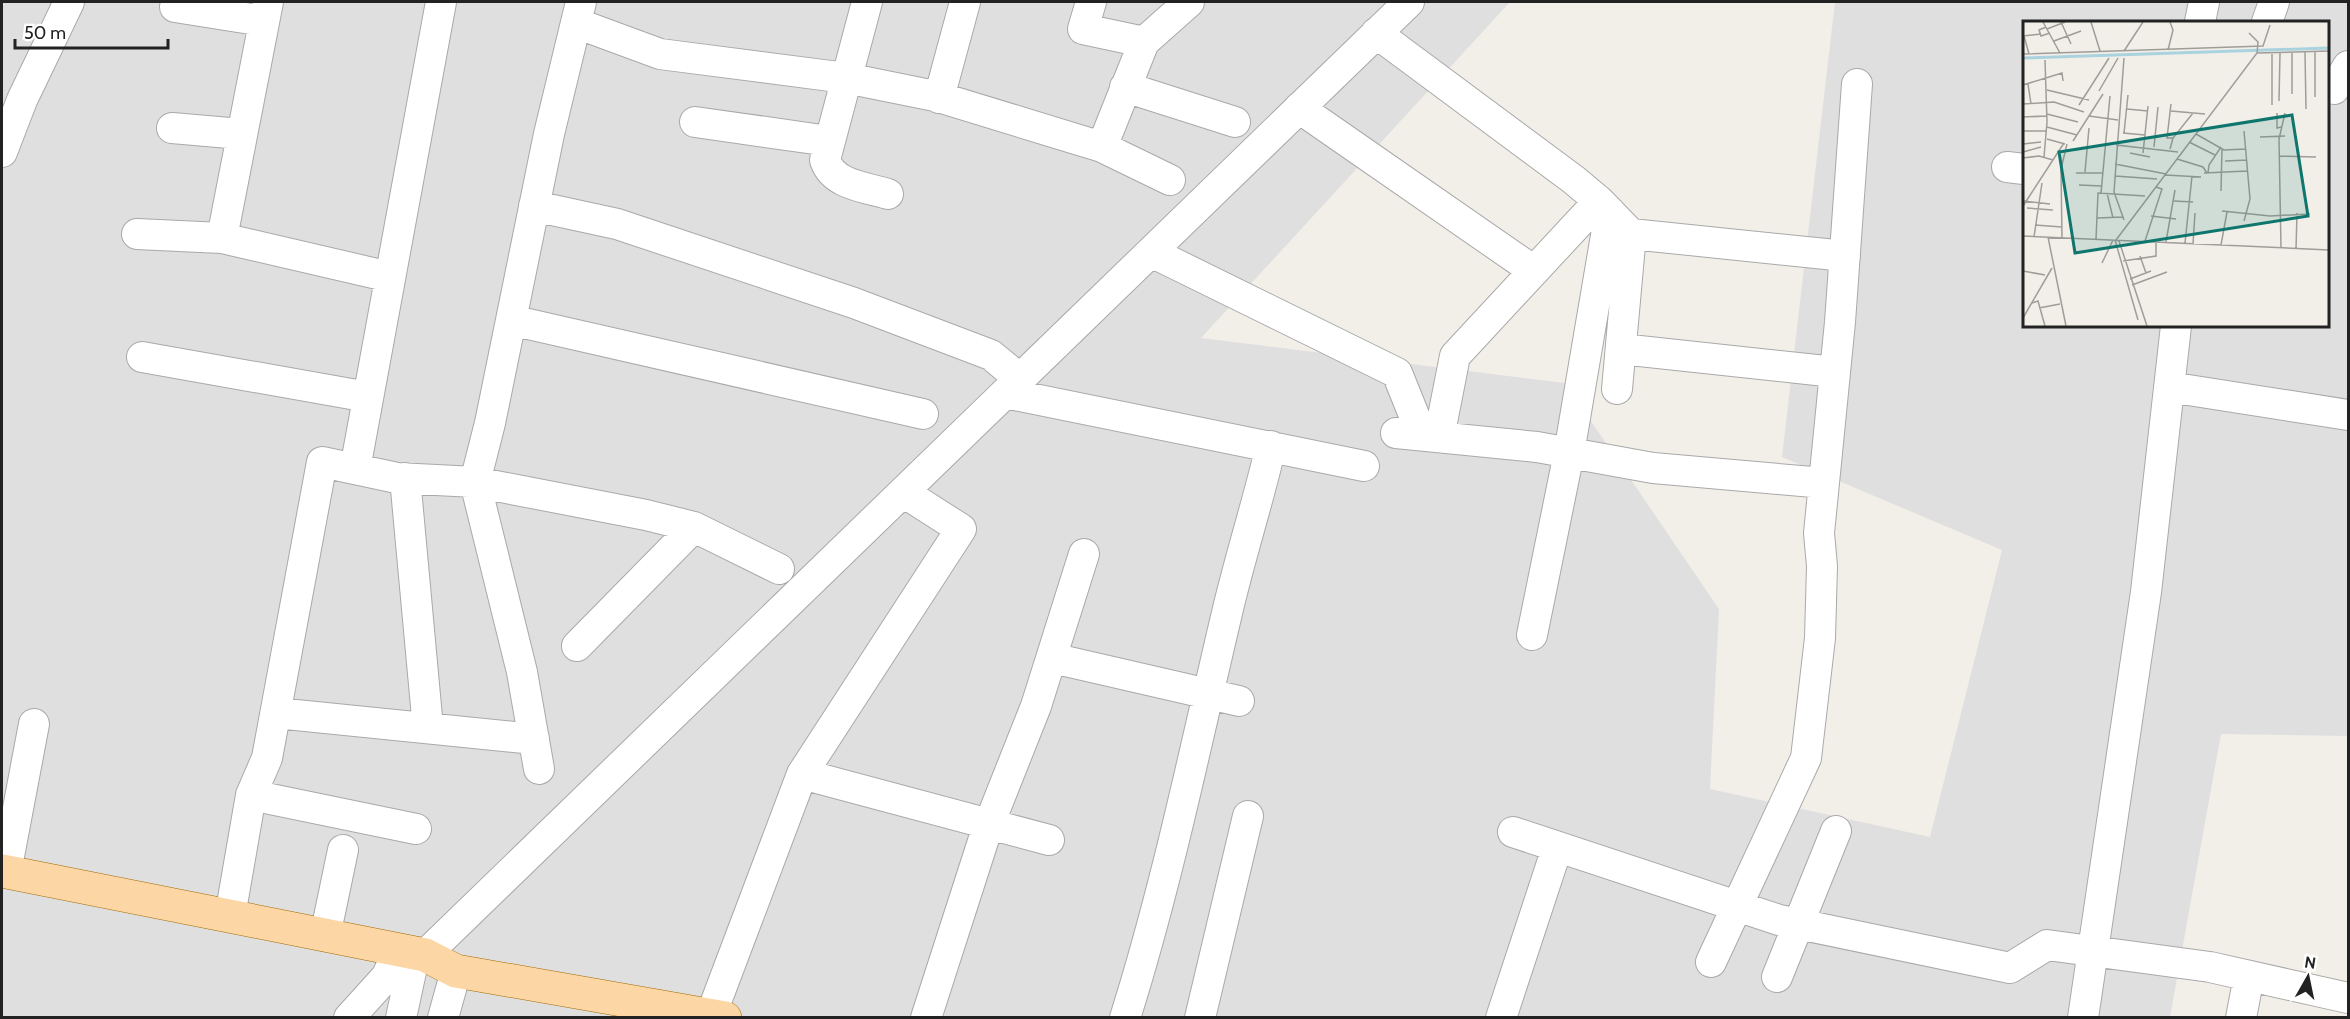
<svg xmlns="http://www.w3.org/2000/svg" width="2350" height="1019" font-family="Cabin,sans-serif">
	<style>
		.residential { fill: #e0dfdf; fill-rule: evenodd }
		.lines { fill: none; stroke-linecap: round; stroke-linejoin: round }
		.minor-casing { stroke: #a9a9a9; stroke-width: 32 }
		.major-casing { stroke: #a06b00; stroke-width: 34 }
		.minor { stroke: #fff; stroke-width: 30 }
		.major { stroke: #fcd6a4; stroke-width: 33 }
		.inset-river { fill: none; stroke: #aad3df; stroke-width: 3 }
		.inset-road { fill: none; stroke: #9f9d99; stroke-width: 1.5 }
		.view { fill: #0f766e; fill-opacity: 0.15; stroke: #0f766e; stroke-width: 3 }
		.inset-edge { fill: none; stroke: #222; stroke-width: 3 }
	</style>
	<rect width="100%" height="100%" fill="#f2efe9"/>
	<path class="residential" d="M2,2H1510L1201,338L1565,383L1719,609L1710,789L1930,837L2002,550L1782,457L1835,2H2348V736L2221,734L2170,1017L2,1018ZM2024,22H2328V326H2024Z"/>
	<g class="lines">
		<g class="minor-casing">
			<path id="minor" d="M867,2L825,160C833,185 865,187 888,194
				M1091,2L1083,29L1144,42
				M175,7L264,21
				M2200,22L2204,2
				M2267,22L2274,2
				M576,23L660,54L846,78L935,96L1102,147L1170,180
				M1376,33L1574,180L1599,201L1631,234L1845,256
				M2328,85L2334,89L2348,66
				M1125,87L1235,122
				M939,98L965,2
				M1299,108L1534,271
				M695,122L829,141
				M172,128L241,134
				M1102,147L1144,42L1189,2
				M2,152L22,100L69,2
				M2007,167L2024,169
				M534,206L617,224L854,303L991,355L1020,379
				M137,234L222,238L390,277
				M222,238L268,2
				M1151,252L1397,373L1422,435
				M511,320L923,414
				M1621,349L1835,372
				M142,357L368,397
				M2169,387L2348,415
				M1617,389L1631,234
				M1005,393L1364,466
				M1396,433L1537,447L1653,468L1824,483
				M1439,437L1455,356L1599,201
				M355,469L441,2
				M405,478L428,728
				M1532,635L1569,453L1610,212
				M577,646L694,527
				M1052,658L1239,701
				M276,713L534,739
				M539,769L522,672L475,482L490,423L549,134L581,2
				M802,774L1049,840
				M251,795L416,829
				M1513,832L1779,920L2010,968L2047,945L2210,967L2348,998
				M6,872L34,724
				M230,916L251,795L267,758L322,462L397,478L475,482L646,515L694,527L779,569
				M325,936L343,850
				M425,955L1409,2
				M1711,962L1806,758L1820,638L1822,566L1819,533L1840,322L1857,84
				M1777,977L1836,831
				M711,1015L802,774L961,529L903,492
				M349,1018L387,976L398,950
				M401,1018L415,953
				M443,1018L456,971
				M926,1018L986,832L1036,706L1084,554
				M1125,1018C1167,885 1195,748 1227,613C1240,557 1258,502 1271,446
				M1200,1018L1248,816
				M1501,1018L1557,848
				M2083,1018L2146,592L2176,326
				M2241,1018L2249,976"/>
		</g>
		<g class="major-casing">
			<path id="major" d="M2,871L425,955L456,971L725,1018"/>
		</g>
		<use href="#minor" class="minor"/>
		<use href="#major" class="major"/>
	</g>
	<g transform="translate(2023 21)">
		<rect width="306" height="306" fill="#f2efe9"/>
		<path class="inset-river" d="M0,37L306,27"/>
		<path class="inset-road" d="M20,1L37,32M38,1L48,23M68,1L77,30M23,6L16,9L18,15L27,12M24,8L42,1M0,15L18,13M1,15L6,33M31,20L58,10M145,29L150,9L147,1M101,30L120,1M282,31L283,88M292,31V76M234,32L306,30M269,32V73M0,33L240,25L247,4M249,33V84M101,37L91,171L101,199M5,63L8,83M0,64L39,52L40,60M24,69L66,79M76,70L95,37M256,80L257,32M0,83L31,81L61,91M148,83L144,117H150M56,84L86,37M104,88L125,90M148,90L182,93M254,92V107L258,106M24,93L55,101M66,95L95,99M0,96L24,95M24,106L54,114M0,110H24M100,112L122,114M101,112L105,74M173,113L201,129L223,128M237,116L262,115M24,118L42,123M50,120L80,73M166,121L192,134M0,123L18,121M93,124L155,131M131,126L135,86M147,128L150,117L170,92M0,131L18,126M107,132L127,136M120,132L125,85M257,135L293,136M21,136L24,101L22,39M0,137L16,135L30,139M154,138L180,146L184,152M202,140L224,139M92,143L143,153M62,151L66,107M53,152H79M181,152L224,150M185,152L186,144L198,126M142,154L178,156M92,155L134,158M56,164L79,165M198,170L199,127M78,172L87,75M84,172L90,197M0,180L27,183M151,180L170,181M0,185L41,122M4,187L30,189M199,190L247,195L287,193M128,195L153,198M74,197L100,196M221,200L227,178L221,110M12,204L39,206M0,215L306,229M11,216L19,162M25,216L43,305M39,217L38,148L44,123M73,218L75,172L122,175M92,219L115,299M93,219L234,32L235,21L226,12M96,220L124,305M122,220L139,168L133,166M143,221L152,169M162,222L169,155M170,223L172,192M198,224L204,191M258,227L256,118L262,92M273,228L274,192M117,235L123,252M100,240L133,235V221M79,242L90,219M0,250L22,254M107,258L128,250M109,264L144,251M9,282L15,280L22,305M16,287L37,283M0,297L29,247"/>
		<path class="view" d="M269,94L285,195L52,232L36,131Z"/>
		<rect width="306" height="306" class="inset-edge"/>
	</g>
	<rect width="2350" height="1019" fill="none" stroke="#222222" stroke-width="6"/>
	<g transform="translate(2308 977) rotate(9)" stroke="#ffffff" stroke-width="4.5" paint-order="stroke">
	<path d="M0-4.5L10 22L0 15L-10 22Z" fill="#222222"/>
	<text y="-9" font-size="16" font-weight="bold" text-anchor="middle" fill="#222222">N</text>
	</g>
	<path d="M15 39v9h153v-9" fill="none" stroke="#222222" stroke-width="3"/>
	<text x="24" y="39" font-size="18" fill="#222222" stroke="#ffffff" stroke-width="4.5" paint-order="stroke">50 m</text>
</svg>
